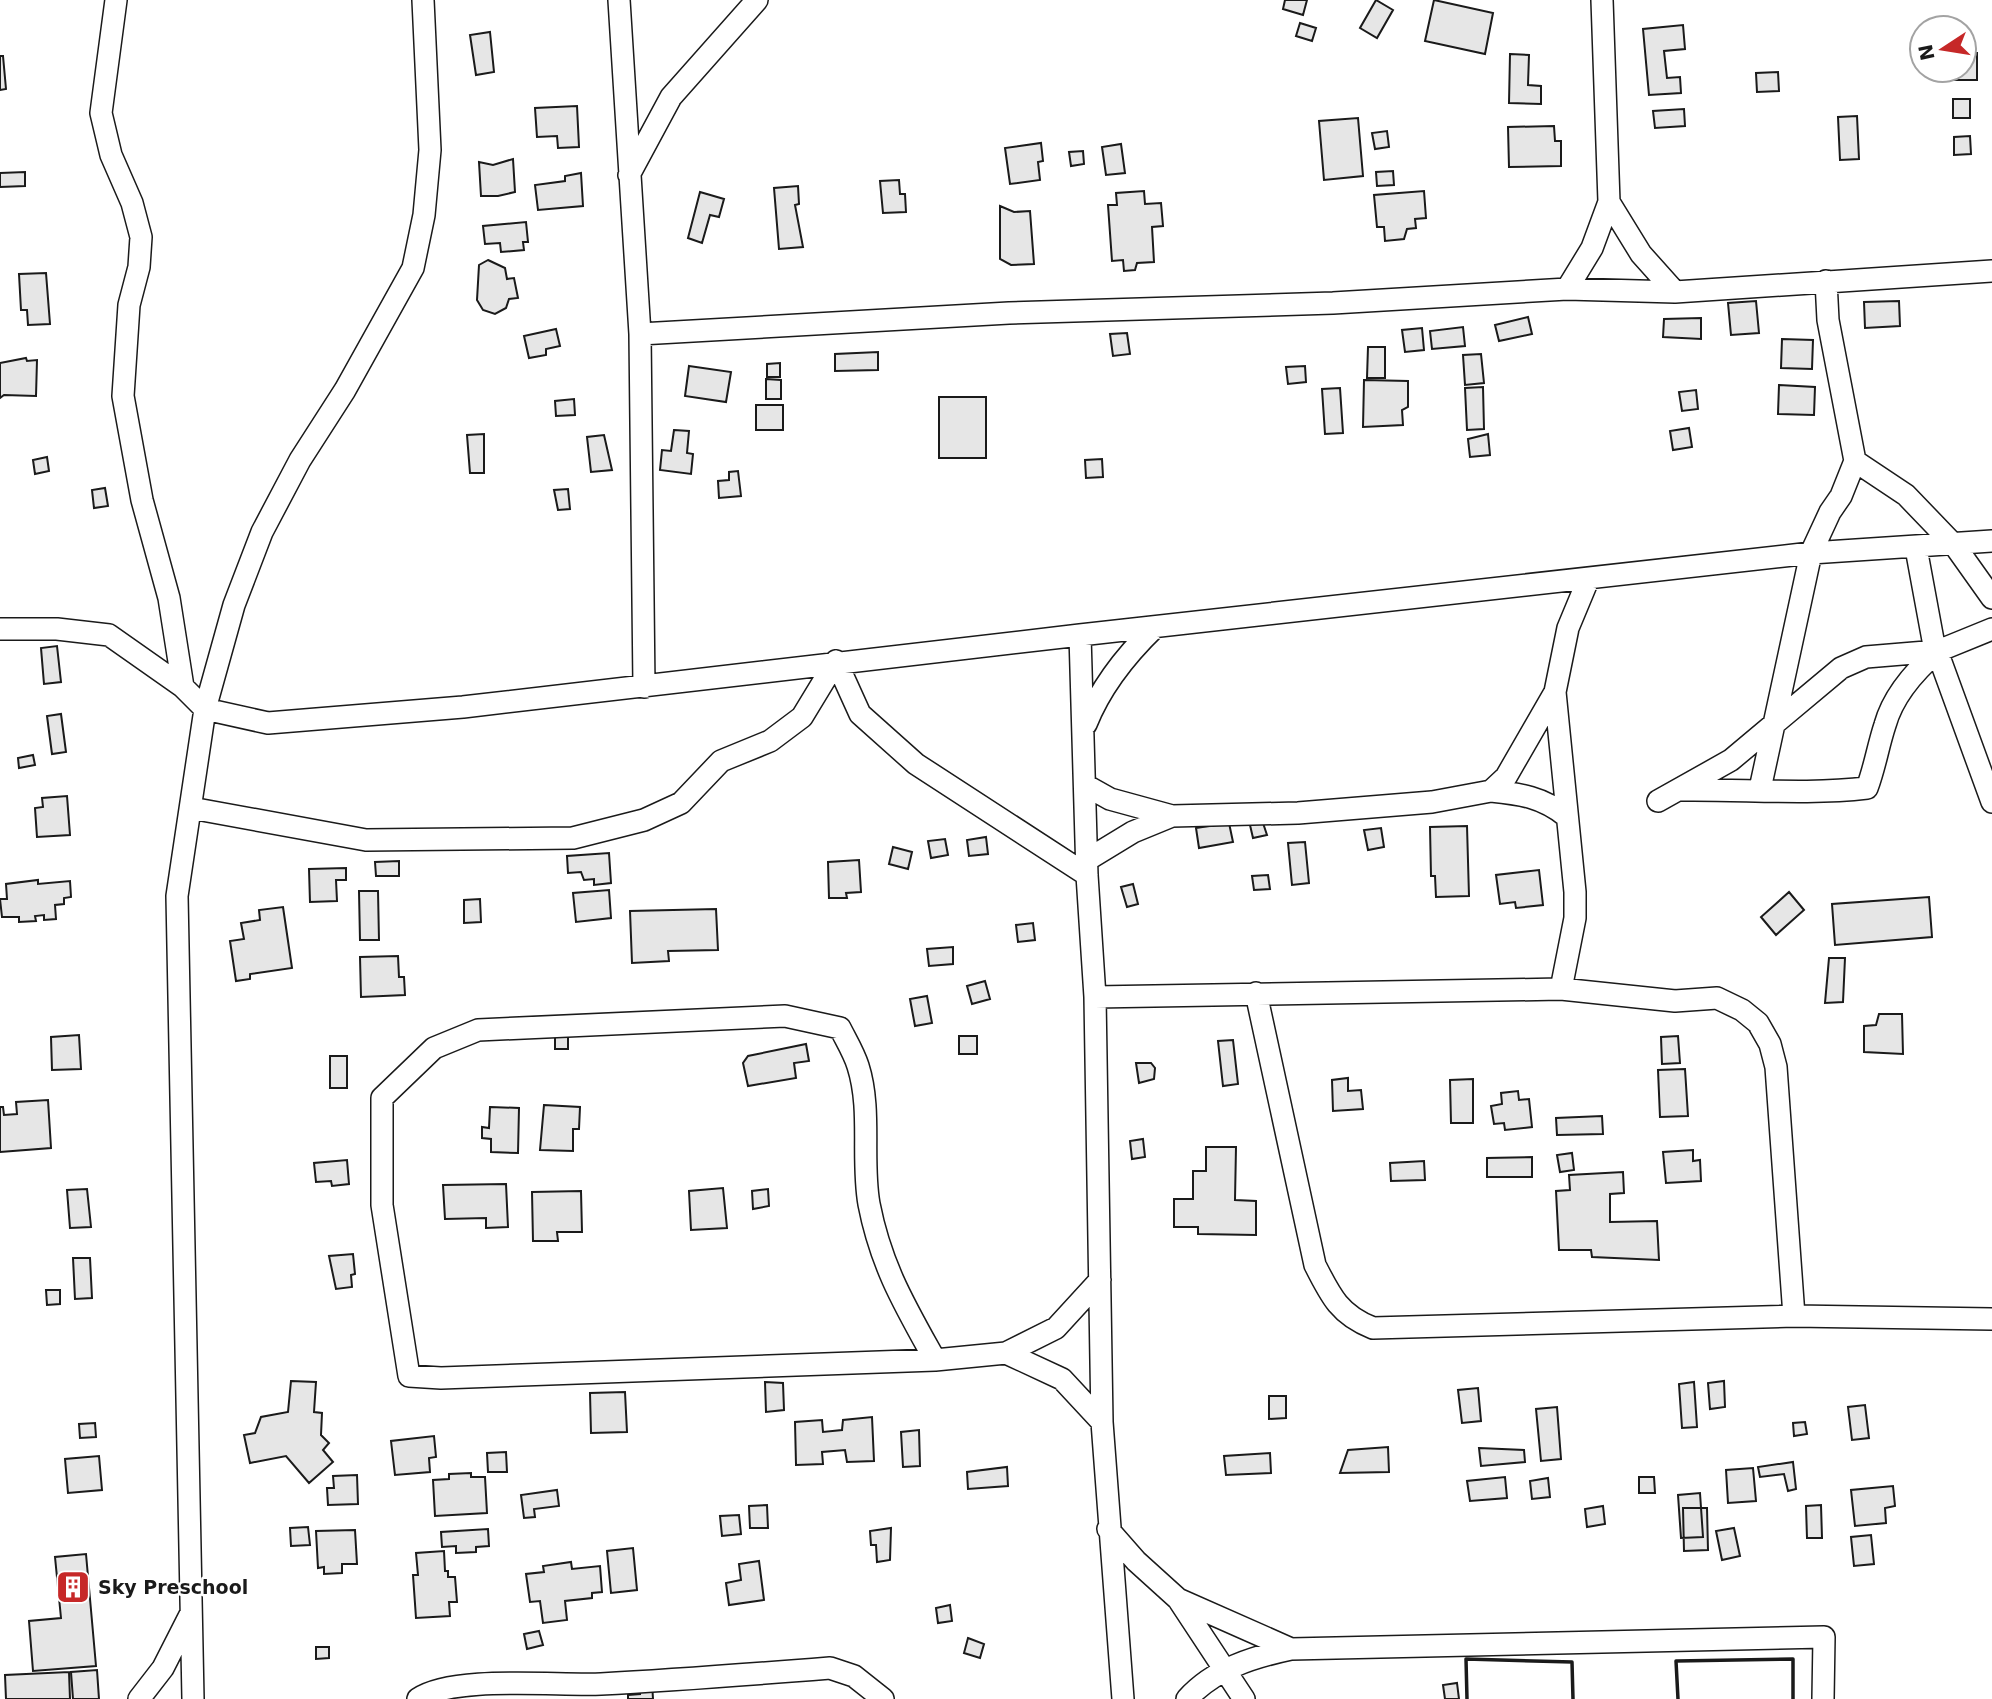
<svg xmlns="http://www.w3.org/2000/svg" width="1992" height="1699" font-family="'DejaVu Sans',sans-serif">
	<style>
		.building { fill: #e6e6e6; stroke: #1a1a1a; stroke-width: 2 }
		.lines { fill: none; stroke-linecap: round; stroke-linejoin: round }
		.street-casing { stroke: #1a1a1a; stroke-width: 24 }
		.street { stroke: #fff; stroke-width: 21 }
		.wall { stroke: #1a1a1a; stroke-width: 3.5 }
		.labels { text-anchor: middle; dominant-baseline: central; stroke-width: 5; stroke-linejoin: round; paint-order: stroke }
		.poi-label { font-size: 19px; font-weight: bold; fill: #1a1a1a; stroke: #fff; text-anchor: start }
	</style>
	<rect width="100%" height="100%" fill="#fff"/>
	<path class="building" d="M1285,0H1307L1303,15L1283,9Z
		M1376,0L1393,10L1377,38L1360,28Z
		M1434,0L1493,13L1485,54L1425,41Z
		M1300,23L1316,28L1312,41L1296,36Z
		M1683,25L1685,49L1664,51L1667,78L1680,77L1681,93L1649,95L1643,29Z
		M490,32L494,72L476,75L470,35Z
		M1964,53H1977V80H1939V70H1964Z
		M1510,54L1529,55L1528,85L1541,86V104L1509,103Z
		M0,56H3L6,89L0,90Z
		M1778,72L1779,91L1757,92L1756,73Z
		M1953,99H1970V118H1953Z
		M577,106L579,147L558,148L557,136L537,137L535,108Z
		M1684,109L1685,126L1655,128L1653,111Z
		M1857,116L1859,159L1840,160L1838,117Z
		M1358,118L1363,176L1324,180L1319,121Z
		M1554,126L1555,141H1561V166L1509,167L1508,127Z
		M1387,131L1389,147L1375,149L1372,133Z
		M1970,136L1971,154L1954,155V137Z
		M1041,143L1043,161L1038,162L1040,180L1010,184L1005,148Z
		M1121,144L1125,173L1106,175L1102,147Z
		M1083,151L1084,164L1071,166L1069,152Z
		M513,159L515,192L498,196H481L479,162L493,165Z
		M1393,171L1394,185L1377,186L1376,172Z
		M25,172V186L0,187V173Z
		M581,173L583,206L538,210L535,185L565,181V176Z
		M899,180L900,194H905L906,212L883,213L880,181Z
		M798,186L799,204L795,205L803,247L779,249L774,188Z
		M1144,191L1145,204L1161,203L1163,226L1152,227L1154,262L1137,263L1135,270L1124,271L1123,260L1112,261L1108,205H1117L1116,193Z
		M1424,191L1426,218L1415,219L1416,228L1407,229L1404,239L1385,241L1384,227H1377L1374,195Z
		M700,192L724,199L719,217L710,215L702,243L688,238Z
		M1000,206L1014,212L1030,211L1034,264L1011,265L1000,259Z
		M526,222L528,242H523L524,250L501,252L500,243L485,244L483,226Z
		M488,260L505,268L507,279L514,278L518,298L509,299L506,308L495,314L483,310L477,300L479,265Z
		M46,273L50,324L28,325L27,310H21L19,274Z
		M1756,301L1759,333L1731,335L1728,303Z
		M1899,301L1900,326L1865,328L1864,302Z
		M1528,317L1532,334L1499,341L1495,325Z
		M1701,318V339L1663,337L1664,319Z
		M1463,327L1465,346L1432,349L1430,331Z
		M1422,328L1424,350L1405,352L1402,330Z
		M556,329L560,346L546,349V355L529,358L524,336Z
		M1127,333L1130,354L1113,356L1110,334Z
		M1782,339L1813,340L1812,369L1781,368Z
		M1368,347H1385V378H1367Z
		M878,352V370L835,371V354Z
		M1481,354L1484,383L1465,385L1463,355Z
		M26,358L27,361L37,360L36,396L4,395L0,398V363Z
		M780,363V377H767V364Z
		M689,366L731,372L726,402L685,396Z
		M1305,366L1306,382L1288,384L1286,367Z
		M766,379L781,380V399H766Z
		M1364,380L1408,381V407L1402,410L1403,425L1363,427Z
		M1779,385L1815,387L1814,415L1778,414Z
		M1483,387L1484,429L1467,430L1465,388Z
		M1340,388L1343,433L1325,434L1322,389Z
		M1696,390L1698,409L1682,411L1679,392Z
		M939,397H986V458H939Z
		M574,399L575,415L556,416L555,401Z
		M756,405H783V430H756Z
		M1689,428L1692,447L1673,450L1670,431Z
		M674,430L689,431L687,453L693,454L691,474L660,470L662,450L671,451Z
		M484,434V473H470L467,435Z
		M1488,434L1490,455L1470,457L1468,439Z
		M604,435L612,470L591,472L587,437Z
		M47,457L49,471L35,474L33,460Z
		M1102,459L1103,477L1086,478L1085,460Z
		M738,471L741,496L719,498L718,481L729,480V472Z
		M105,488L108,506L94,508L92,490Z
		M568,489L570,509L558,510L554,490Z
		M57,646L61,682L44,684L41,648Z
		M61,714L66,752L52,754L47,716Z
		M33,755L35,765L19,768L18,758Z
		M67,796L70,835L37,837L35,808L43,807L42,798Z
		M1229,823L1233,842L1199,848L1196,828Z
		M1263,823L1267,835L1253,838L1250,825Z
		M1467,826L1469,896L1436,897L1435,876H1431L1430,827Z
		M1381,828L1384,847L1368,850L1364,830Z
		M986,837L988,854L969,856L967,840Z
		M945,839L948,855L931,858L928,841Z
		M1305,842L1309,883L1292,885L1288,843Z
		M893,847L912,852L908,869L889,864Z
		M609,853L611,883L594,885V879L584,880L581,872L568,873L567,856Z
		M859,860L861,892L846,893L847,898H829L828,862Z
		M399,861V876H376L375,862Z
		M346,868V880H336L337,901L310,902L309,869Z
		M1539,870L1543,905L1516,908L1515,902L1500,904L1496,875Z
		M1268,875L1270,889L1254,890L1252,876Z
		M38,880V884L70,881L71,897L64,898V904L55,905L56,919L44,920V915L35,916L36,921L19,922V917H2L0,899H7L6,884Z
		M1133,884L1138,904L1127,907L1121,887Z
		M609,890L611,918L576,922L573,893Z
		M359,891H378L379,940H360Z
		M1789,892L1804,910L1776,935L1761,917Z
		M1929,897L1932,937L1835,945L1832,904Z
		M480,899L481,922L464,923V900Z
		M283,907L292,968L250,974V979L236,981L230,941L244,939L241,923L260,920L259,910Z
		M716,909L718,950L668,951L669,961L632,963L630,911Z
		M1033,923L1035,940L1018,942L1016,925Z
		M953,947V964L929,966L927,949Z
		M398,956L399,977H404L405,995L361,997L360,957Z
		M1829,958H1845L1843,1002L1825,1003Z
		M985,981L990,999L972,1004L967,986Z
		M927,996L932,1023L915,1026L910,999Z
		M1879,1014H1902L1903,1054L1864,1052V1026L1876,1025Z
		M79,1035L81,1069L52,1070L51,1037Z
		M555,1035H568V1049H555Z
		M959,1036H977V1054H959Z
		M1678,1036L1680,1063L1662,1064L1661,1037Z
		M1233,1040L1238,1084L1223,1086L1218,1041Z
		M806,1044L809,1061L794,1063L796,1078L748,1086L743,1063L748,1056Z
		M330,1056H347V1088H330Z
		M1136,1063H1151L1155,1068L1154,1079L1139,1083Z
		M1685,1069L1688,1116L1660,1117L1658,1070Z
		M1348,1078V1091L1361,1090L1363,1109L1333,1111L1332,1080Z
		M1473,1079V1123H1451L1450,1080Z
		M1518,1091L1519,1100L1529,1099L1532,1127L1505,1130L1504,1123L1494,1124L1491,1106L1502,1104L1501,1093Z
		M48,1100L51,1148L0,1152V1107H3L4,1115L17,1114L16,1102Z
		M544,1105L580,1107L579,1129H573V1151L540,1150Z
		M490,1107L519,1108L518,1153L491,1152V1139L482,1138V1127L489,1128Z
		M1602,1116L1603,1134L1557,1135L1556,1118Z
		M1143,1139L1145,1157L1132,1159L1130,1141Z
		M1206,1147H1236L1235,1200L1256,1201V1235L1198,1234V1227H1174V1199H1193V1171H1206Z
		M1693,1150V1161L1700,1160L1701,1181L1666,1183L1663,1152Z
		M1572,1153L1574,1170L1560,1172L1557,1155Z
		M1532,1157V1177H1487V1158Z
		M347,1160L349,1184L332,1186L331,1181L316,1182L314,1163Z
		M1424,1161L1425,1180L1391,1181L1390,1163Z
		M1623,1172L1624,1193L1610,1194V1222L1657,1221L1659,1260L1592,1257L1591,1250H1559L1556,1191L1570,1190L1569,1175Z
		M506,1184L508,1227L486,1228V1218L445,1219L443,1185Z
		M723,1188L727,1228L691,1230L689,1191Z
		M87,1189L91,1227L70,1228L67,1190Z
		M768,1189L769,1206L753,1209L752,1191Z
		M581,1191L582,1232H557L558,1241H533L532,1192Z
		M353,1254L355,1274L351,1275L352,1287L336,1289L329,1256Z
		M73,1258H90L92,1298L75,1299Z
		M46,1290H60V1304L47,1305Z
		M291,1381L316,1382L314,1412L322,1413L321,1435L329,1443L323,1450L333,1462L309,1483L286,1456L250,1463L244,1435L255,1433L261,1417L288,1412Z
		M1724,1381L1725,1407L1710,1409L1708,1383Z
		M765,1382L783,1383L784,1410L766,1412Z
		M1694,1382L1697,1427L1682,1428L1679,1384Z
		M1478,1388L1481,1421L1462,1423L1458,1390Z
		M625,1392L627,1432L591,1433L590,1393Z
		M1269,1396H1286V1418L1269,1419Z
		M1865,1405L1869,1438L1852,1440L1848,1407Z
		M1557,1407L1561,1459L1541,1461L1536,1409Z
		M872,1417L874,1461L847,1462L845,1450L822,1452L823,1464L796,1465L795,1422L822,1420L823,1432L842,1430L843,1420Z
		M1805,1422L1807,1434L1794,1436L1793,1423Z
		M95,1423L96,1437L80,1438L79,1424Z
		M919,1430L920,1466L903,1467L901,1432Z
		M434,1436L436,1457L429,1458L430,1472L395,1475L391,1441Z
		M1388,1447L1389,1472L1340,1473L1348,1450Z
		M1479,1448L1524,1450L1525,1462L1481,1466Z
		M506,1452L507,1472H488L487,1453Z
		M1270,1453L1271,1473L1226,1475L1224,1456Z
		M99,1456L102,1490L68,1493L65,1459Z
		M1793,1462L1796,1489L1788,1491L1784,1474L1760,1477L1758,1467Z
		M1007,1467L1008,1486L968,1489L967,1472Z
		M1753,1468L1756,1501L1728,1503L1726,1470Z
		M471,1473V1477H485L487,1513L435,1516L433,1480L449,1479V1474Z
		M357,1475L358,1504L328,1505L327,1488H334L333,1476Z
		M1505,1477L1507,1498L1470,1501L1467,1481Z
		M1639,1477H1654L1655,1493H1639Z
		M1548,1478L1550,1497L1532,1499L1530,1481Z
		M1893,1486L1895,1506L1885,1508L1886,1523L1855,1526L1851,1490Z
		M557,1490L559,1506L534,1509L535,1517L524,1518L521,1495Z
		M1700,1493L1703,1537L1681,1538L1678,1495Z
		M767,1505L768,1528H750L749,1506Z
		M1821,1505L1822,1538H1807L1806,1506Z
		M1603,1506L1605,1524L1587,1527L1585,1509Z
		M1683,1508H1707L1708,1550L1684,1551Z
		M739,1515L741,1534L722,1536L720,1516Z
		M308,1527L310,1545L291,1546L290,1528Z
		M891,1528L890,1560L877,1562L876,1545H871L870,1531Z
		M1734,1528L1740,1556L1722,1560L1716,1531Z
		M488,1529L489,1546L476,1547V1552L456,1553V1546L442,1547L441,1532Z
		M355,1530L357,1564H342V1573L324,1574V1567L318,1568L316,1531Z
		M1871,1535L1874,1564L1854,1566L1851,1537Z
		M633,1548L637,1590L611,1593L607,1551Z
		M444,1551L445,1571H448V1577H455L457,1602H449L450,1616L416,1618L413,1575H418L416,1553Z
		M86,1554L96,1666L33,1671L29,1621L61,1618L55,1557Z
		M759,1561L764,1600L729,1605L726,1583L741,1580L739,1564Z
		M571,1562L572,1569L600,1566L602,1592L592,1593V1598L565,1601L567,1620L543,1623L540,1601L530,1602L526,1574L544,1572L543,1566Z
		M950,1605L952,1621L938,1623L936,1608Z
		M539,1631L543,1645L527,1649L524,1634Z
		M968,1638L984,1644L980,1658L964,1653Z
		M316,1647H329V1658L316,1659Z
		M97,1670L99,1699H73L71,1672Z
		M69,1672L70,1699H6L5,1675Z
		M652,1682L653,1699H628V1695L640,1694L639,1683Z
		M1457,1683L1459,1699H1445L1443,1685Z"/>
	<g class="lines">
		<g class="street-casing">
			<path id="street" d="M116,0L101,113L111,155L132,203L141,237L139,267L129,305L123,396L142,500L169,598L183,687
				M619,0L640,334L644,687
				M629,175L671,97L757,0
				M1609,202L1641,254L1675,292
				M1567,289L1592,248L1609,202L1602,0
				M640,334L1009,313L1333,303L1567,289L1675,292L1992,271
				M1855,461L1906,495L1955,546L1992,598
				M1916,548L1933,640L1992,802
				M0,629H57L109,635L183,687L205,709L268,723L463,707L1080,635
				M836,661L860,714L916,764L1087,875
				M1086,724C1101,686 1126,655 1155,627
				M1085,785L1110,799L1172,816
				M1760,789L1811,553L1830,512L1841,496L1855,461L1828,320L1826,281
				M1681,790C1743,789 1806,795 1867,788C1875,767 1878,746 1885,725C1893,696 1916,670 1938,651
				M1491,791C1521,794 1542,797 1566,816
				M1658,801L1731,760L1841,668L1866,657L1938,651L1992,629
				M191,808L366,840L573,838L644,820L681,803L721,761L770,741L802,717L836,661
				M1087,860L1133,832L1172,816L1298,813L1432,802L1491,791L1506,777L1555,692
				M1561,989L1575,918V892L1555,692L1568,628L1588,580
				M1256,993L1315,1265C1331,1297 1340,1315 1373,1328L1794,1316L1992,1319
				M1095,997L1561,989L1675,1001L1717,998L1742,1010L1758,1023L1770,1044L1776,1067L1794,1316
				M1006,1353L1062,1379L1102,1422
				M935,1360C905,1306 881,1266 869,1204C861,1159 872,1110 858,1066C854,1053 846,1040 840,1028L785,1016L478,1030L434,1048L382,1098V1205L409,1376L441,1378L935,1360L1006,1353L1056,1328L1100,1280
				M1108,1529L1136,1561L1178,1599L1291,1649
				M1178,1599L1244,1699
				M139,1699L163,1668L191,1613
				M193,1699L177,896L205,709L234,605L262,532L300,460L345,390L413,268L424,215L430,150L423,0
				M418,1699C453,1675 556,1686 601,1684C677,1680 754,1674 830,1668L854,1676L883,1699
				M1123,1699L1102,1422L1095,997L1087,875L1080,635L1811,553L1992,541
				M1187,1699C1214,1669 1253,1657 1291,1649L1824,1637L1823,1699"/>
		</g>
		<use href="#street" class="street"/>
		<path class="wall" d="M1467,1699L1466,1659L1572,1662L1573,1699
			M1678,1699L1676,1661L1793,1659V1699"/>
	</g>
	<defs>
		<g id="building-square" transform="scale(1.75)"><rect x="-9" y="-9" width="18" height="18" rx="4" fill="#c62828" stroke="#fff"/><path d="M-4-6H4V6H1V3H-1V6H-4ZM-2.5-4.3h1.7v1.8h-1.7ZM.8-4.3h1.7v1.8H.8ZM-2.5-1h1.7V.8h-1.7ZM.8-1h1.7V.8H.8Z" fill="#fff"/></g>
	</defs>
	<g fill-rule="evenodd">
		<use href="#building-square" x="73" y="1587"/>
	</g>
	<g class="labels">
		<g class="poi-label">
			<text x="98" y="1587">Sky Preschool</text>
		</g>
	</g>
	<g transform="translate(1943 49) rotate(258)"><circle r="33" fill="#ffffff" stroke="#a3a3a3" stroke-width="2"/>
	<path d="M0-5L12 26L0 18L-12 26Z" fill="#c62828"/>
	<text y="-10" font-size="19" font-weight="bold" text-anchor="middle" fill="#1a1a1a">N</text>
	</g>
</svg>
